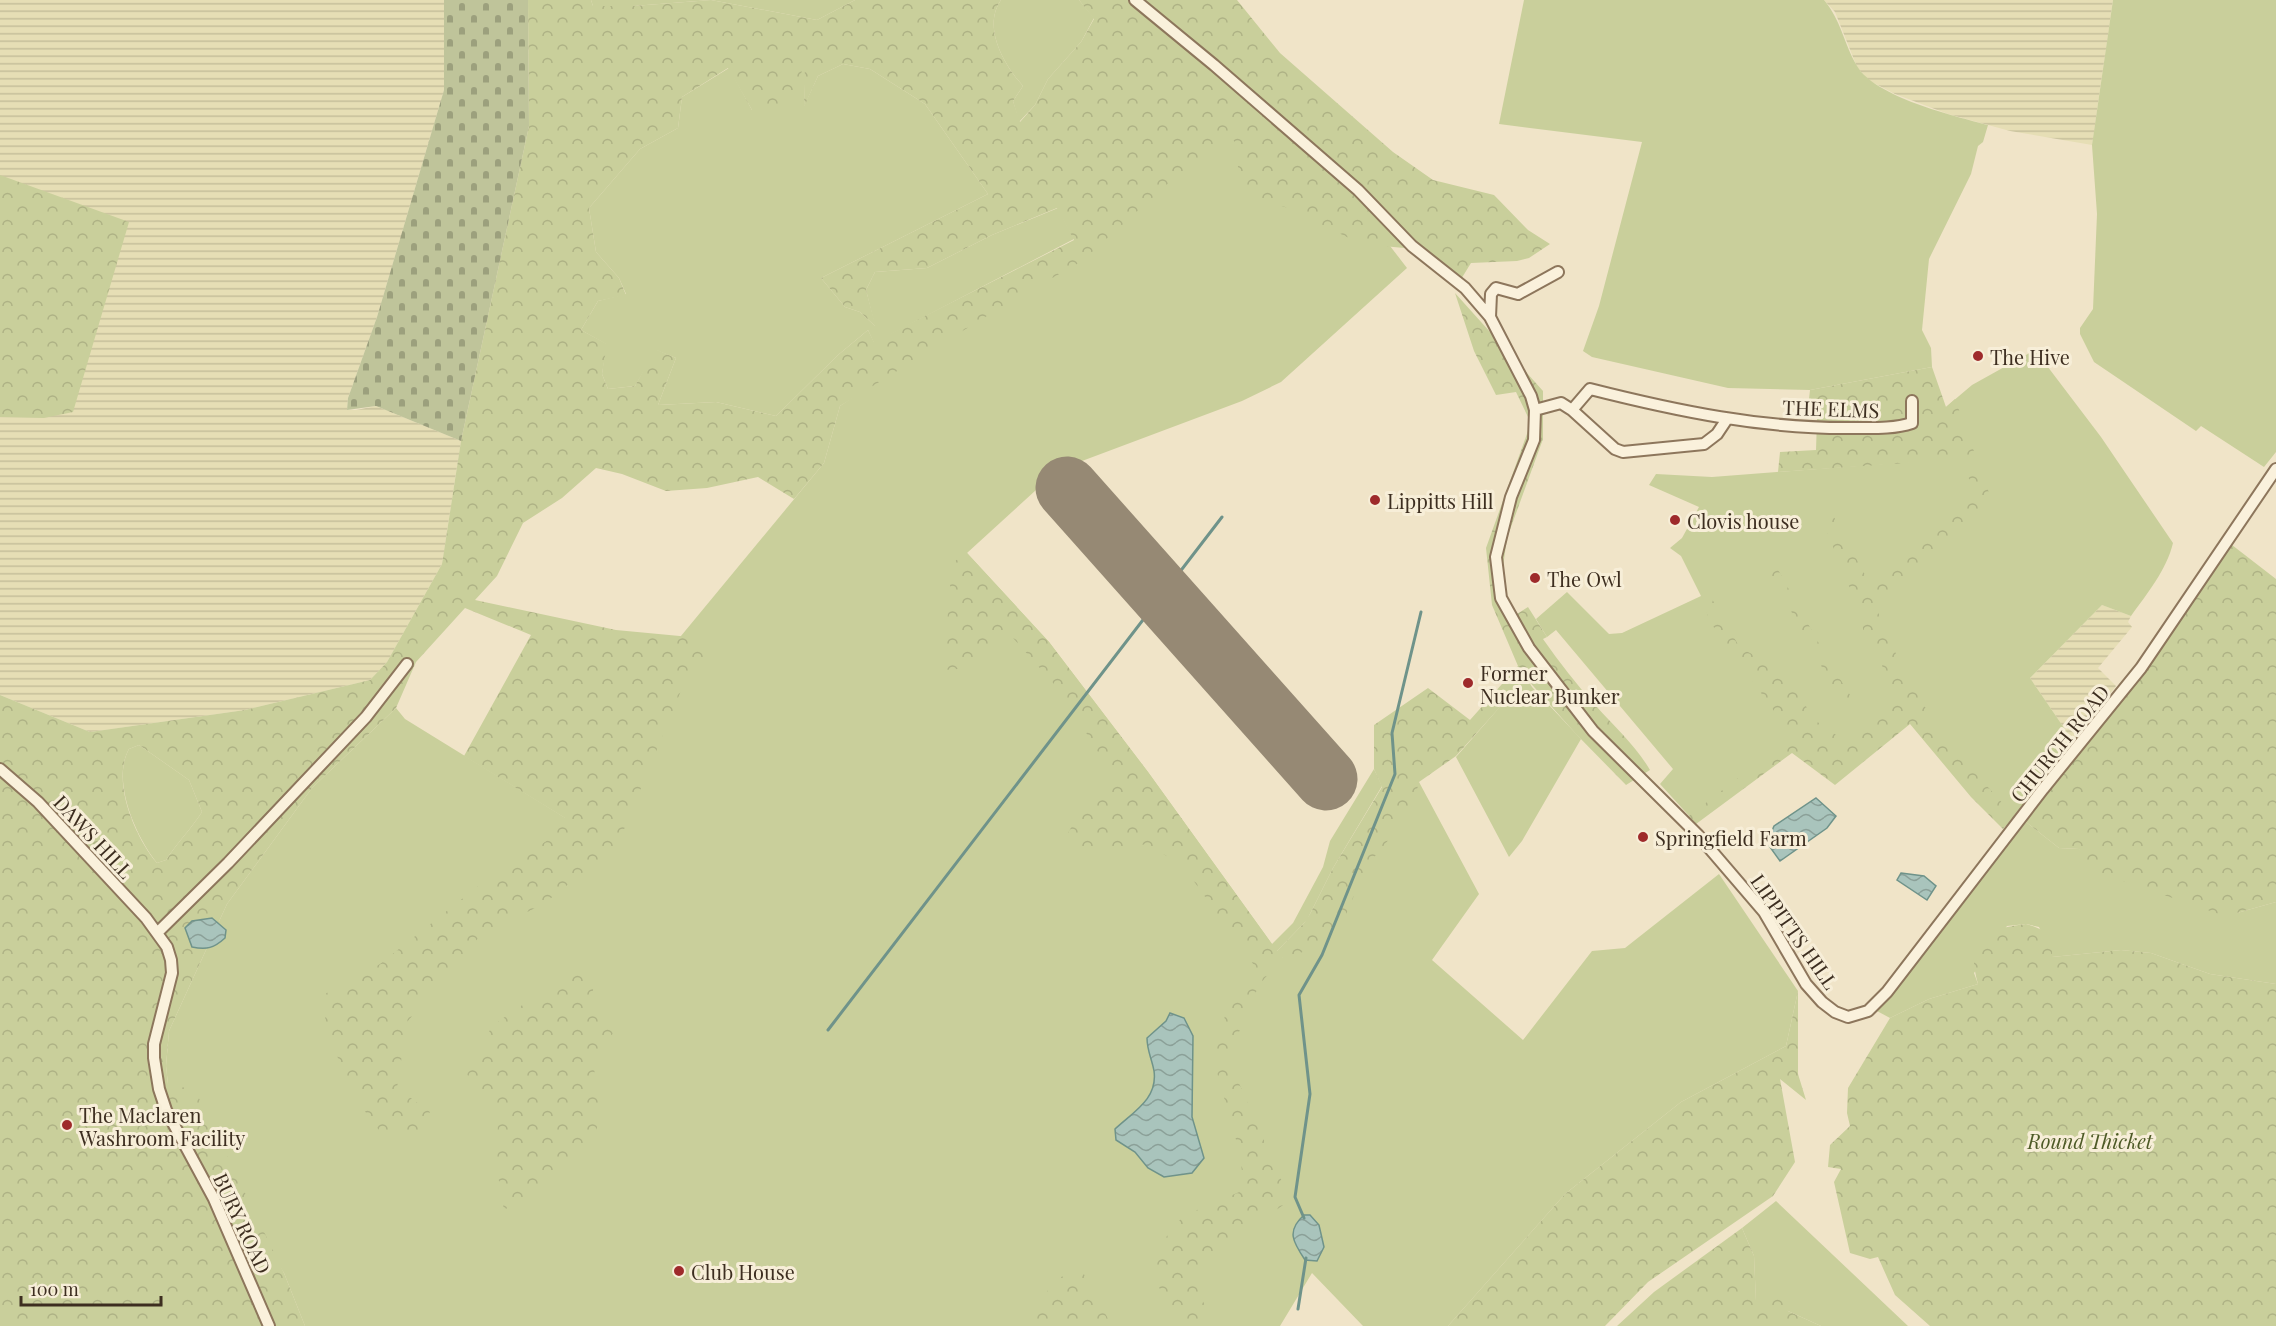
<svg xmlns="http://www.w3.org/2000/svg" width="2276" height="1326" font-family="'Playfair Display',serif">
	<style>
		.farmland { fill: url(#farmland-rules) }
		.grass { fill: #c9cf9b }
		.forest { fill: url(#forest-crowns); fill-rule: evenodd }
		.cemetery { fill: url(#cemetery-stones) }
		.water { fill: url(#water-waves); stroke: #6f938a; stroke-width: 1.5 }
		.lines { fill: none; stroke-linecap: round; stroke-linejoin: round }
		.stream { stroke: #6f938a; stroke-width: 3 }
		.runway { stroke: #968974; stroke-width: 63 }
		.minor-casing { stroke: #8d765c; stroke-width: 14 }
		.minor { stroke: #faf1dc; stroke-width: 10 }
		.poi-dot { fill: #9e2a2b; stroke: #f7eed8; stroke-width: 2 }
		.labels { text-anchor: middle; dominant-baseline: central; stroke-width: 6; stroke-linejoin: round; paint-order: stroke }
		.poi-label { font-size: 20px; fill: #3d2e20; stroke: #f7eed8; text-anchor: start }
		.street-label { font-size: 20px; fill: #3d2e20; stroke: #f7eed8 }
		.park-label { font-size: 20px; font-style: italic; fill: #4d5a26; stroke: #f7eed8 }
	</style>
	<defs>
		<pattern id="farmland-rules" width="6" height="5" patternUnits="userSpaceOnUse" patternTransform="scale(1.5)"><rect width="6" height="5" fill="#e6deb5"/><path d="M0 2.5h6" fill="none" stroke="#c6bf9b"/></pattern>
		<pattern id="forest-crowns" width="20" height="18" patternUnits="userSpaceOnUse" patternTransform="scale(1.5)"><rect width="20" height="18" fill="#c9cf9b"/><path d="M2 6a3 3 0 1 1 6 0M12 15a3 3 0 1 1 6 0" fill="none" stroke="#aeb285"/></pattern>
		<pattern id="cemetery-stones" width="16" height="16" patternUnits="userSpaceOnUse" patternTransform="scale(1.5)"><rect width="16" height="16" fill="#bfc49a"/><path d="M2 7V4a2 2 0 0 1 4 0v3zM10 15v-3a2 2 0 0 1 4 0v3z" fill="#9ca07d"/></pattern>
		<pattern id="water-waves" width="16" height="10" patternUnits="userSpaceOnUse" patternTransform="scale(1.5)"><rect width="16" height="10" fill="#a9c4bc"/><path d="M0 5q4-4 8 0t8 0" fill="none" stroke="#8ba098"/></pattern>
	</defs>
	<rect width="100%" height="100%" fill="#f0e4c8"/>
	<path class="farmland" d="M0,0H444V90L377,317L348,398L347,410H356L376,406L461,441L442,564L387,662L370,680L245,710L90,732L0,695Z
		M1824,0H2113L2092,145L2010,131L1948,114L1895,94L1868,80L1857,67L1835,12Z
		M2102,605L2131,616L2128,622L2132,627L2098,668L2116,686L2073,741L2030,678Z"/>
	<path class="grass" d="M591,0H855L817,20L711,0L633,6H593Z
		M1001,0H1079L1094,18L1081,42L1048,79L1035,105L1019,122L1013,101L1023,86C1004,65 982,27 1001,0Z
		M1524,0H1824C1841,20 1844,44 1857,66C1875,97 1954,116 1988,125L1983,142L1978,146L1971,174L1929,259L1922,330L1931,348L1932,367L1810,390L1728,388L1592,357L1583,351L1599,306L1642,142L1499,124Z
		M2113,0H2276V452L2264,467L2201,426L2196,431L2094,362L2080,334V328L2093,309L2097,214L2092,145Z
		M806,62L804,106L818,76L843,64L870,69L925,104L988,194L821,278L845,307L860,312L875,326L866,290L875,272L927,268L992,235L1058,208L1074,239L874,343L868,330L838,355L776,416L716,402L658,405L676,358L656,350L635,386L608,389L602,374L606,344L581,330L598,301L626,294L619,278L596,252L589,208L640,149L678,128L682,97L729,68L752,110Z
		M1255,102L1353,198L1407,268L1281,382L1242,401L1058,470L967,553L1049,642L1148,772L1272,944L1293,923L1323,867L1330,841L1374,769L1382,786L1333,868L1307,920L1277,951L1282,958L1387,796L1419,782L1479,894L1432,960L1523,1040L1592,951L1625,948L1719,874L1798,991L1786,1046L1681,1102L1565,1194L1448,1326H1363L1312,1273L1280,1326H305L284,1273L168,1084L166,1066L169,1031L227,904L312,788L396,708L405,719L593,835L676,642L824,463L840,406L1037,272Z
		M2035,350L2101,437L2173,543C2167,569 2147,594 2131,616L2102,605L2030,678L2073,741L2006,826L1936,748L1908,705L1826,773L1796,735L1692,819L1660,784L1673,769L1556,630L1547,637L1536,619L1567,592L1609,634L1622,633L1701,596L1681,556L1670,548L1682,538L1699,507L1649,485L1656,474L1712,477L1963,458L1946,407L1972,385Z
		M1526,677L1532,687L1581,739L1522,841L1509,857L1456,757Z
		M139,745L189,780L202,812C191,829 177,843 166,860L157,863C136,837 111,781 129,749Z
		M2026,822L2059,848L2079,849L2237,913L2276,902V984L2210,974L2151,953L2121,950L2052,957L2039,927L2026,924L2007,926L1974,973L1978,984L1929,999L1890,1018L1877,1011Z
		M1776,1201L1908,1326H1821L1788,1311L1756,1302L1754,1256L1742,1228Z"/>
	<path class="forest" d="M528,0H591L593,6H633L711,0L817,20L855,0H1001C982,27 1004,65 1023,86L1013,101L1020,122L1035,105L1048,79L1081,42L1094,19L1079,0H1237L1280,53L1393,152L1433,180L1494,195L1528,230L1550,244L1529,258L1517,261L1471,263L1458,284L1438,271L1426,250L1361,244L1288,208L1248,196L1238,167L1237,148L1230,132L1170,182L1082,261L1000,308L840,406L824,463L794,499L758,477L707,488L666,491L622,474L596,468L562,498L523,523L497,576L475,600L616,630L701,638L706,674L685,681L618,844L545,903L480,936L407,1022L397,1088L430,1112L422,1131L381,1133L364,1110L327,1036L323,995L380,964L482,883L548,840L565,818L464,756L531,635L465,608L416,662L396,708L312,788L227,904L169,1031L166,1066L168,1084L195,1090L284,1273L305,1326H0V695L90,732L245,710L370,680L387,662L442,564L461,441L529,126ZM805,64L804,107L818,76L843,64L870,69L925,104L988,194L821,278L845,307L860,312L876,327L866,290L875,272L927,268L992,235L1057,208L1074,240L874,342L868,330L838,355L776,416L716,402L658,405L676,358L655,349L635,386L608,389L602,374L607,344L581,330L598,301L626,295L619,278L596,252L589,208L640,149L678,128L682,97L728,68L752,110L785,111ZM139,745L189,780L202,812C191,829 177,843 166,860L157,863C135,837 111,781 129,749Z
		M0,175L129,222L73,412L44,418L0,417Z
		M1455,293L1543,391V439L1507,538L1502,574L1506,596L1517,614L1528,607L1547,637L1543,639C1559,662 1577,685 1596,706C1615,727 1636,746 1650,770L1626,785L1576,734L1526,678L1456,756L1419,782L1414,801L1395,832L1366,867L1334,943L1282,958L1259,985L1228,1058L1290,1200L1190,1272L1214,1326H1171L1169,1309L1147,1261L1183,1216L1244,1190L1240,1154L1212,1055L1219,1039L1228,1004L1256,968L1183,866L1147,844L1088,853L1067,835L1081,809L1116,782L1062,693L1006,630L973,668L943,670L952,563L967,553L1049,642L1148,772L1277,951L1307,920L1333,868L1382,787L1374,769V725L1428,688L1470,720L1518,666L1492,605L1486,548L1528,431V417L1516,392L1496,395L1474,351Z
		M1932,367L1946,407L1955,399L1992,501L1967,532L1926,560L1877,610L1900,663L1941,735L2014,816L2003,829L1971,797L1910,724L1835,785L1792,753L1696,824L1689,816L1792,736L1710,622L1701,596L1708,592L1740,648L1774,665L1797,693L1816,721L1842,739L1901,700L1887,685L1881,661L1866,644L1860,613L1823,522L1834,517L1871,586L1974,499L1964,459L1778,472L1780,452L1816,450L1817,419L1807,417L1810,390Z
		M2232,545L2276,579V902L2237,913L2219,914L2091,870L2079,849L2059,848L2026,822Z
		M1777,568L1827,658L1860,711L1850,718L1770,573Z
		M2026,924C2046,929 2053,937 2052,957L2121,950L2151,953L2210,974L2276,984V1326H1930L1895,1295L1878,1257L1870,1259L1850,1253L1834,1182L1841,1169L1828,1167L1830,1145L1850,1126L1847,1113L1848,1088L1890,1018L1929,999L1978,984C1965,939 1983,929 2026,924Z
		M595,971L592,1000L615,1031L592,1060L603,1111L591,1144L556,1179L504,1210L497,1170L498,1109L475,1092L467,1074L492,1026L519,1007L580,973Z
		M1798,991V1074L1806,1100L1780,1079L1795,1162L1773,1196L1648,1282L1605,1326H1448L1565,1194L1681,1102L1786,1046Z
		M1742,1228L1754,1256L1756,1301L1779,1290L1788,1311L1821,1326H1617L1654,1292Z
		M1079,1265L1112,1326H1023L1032,1322L1051,1284Z"/>
	<path class="cemetery" d="M444,0H528L529,126L461,441L376,406L347,410L348,398L377,317L444,90Z"/>
	<path class="water" d="M1816,798L1836,816L1827,828L1780,861L1767,843L1774,826Z
		M1901,873L1924,876L1936,886L1927,900L1897,880Z
		M212,918L226,930L225,938C214,948 207,950 192,947L185,928L192,921Z
		M1170,1013L1184,1018L1193,1036L1192,1117L1204,1158L1192,1173L1164,1177L1148,1168L1135,1152L1116,1140L1115,1129C1133,1112 1158,1099 1154,1071C1152,1059 1147,1051 1147,1038L1166,1021Z
		M1304,1215H1310L1319,1225L1324,1247L1317,1261L1305,1260C1293,1242 1286,1231 1304,1215Z"/>
	<g class="lines">
		<path class="stream" d="M828,1030L1222,517
			M1304,1218L1295,1197L1310,1094L1299,995L1322,955L1395,774L1392,733L1421,612
			M1298,1309L1306,1258"/>
		<path class="runway" d="M1067,488L1326,779"/>
		<g class="minor-casing">
			<path id="minor" d="M1135,0L1214,65L1358,190L1412,246L1465,288L1490,317L1531,396L1535,410L1534,440L1511,497L1496,557L1501,598L1529,648L1593,731L1698,835L1764,912L1806,984L1822,1002L1835,1012L1848,1017L1868,1011L1887,992L2043,789L2141,668L2276,469
				M1490,317L1491,294L1496,288L1518,294L1558,272
				M1535,410L1561,403L1572,410L1590,389C1677,411 1763,429 1853,428C1873,428 1894,429 1912,423V401
				M1572,410L1615,449L1623,452L1704,444L1717,434L1727,419
				M0,769L38,802L146,918L167,947L171,960L172,973L154,1044V1058L159,1089L166,1110L214,1199L269,1326
				M158,932L228,863L366,717L407,664"/>
		</g>
		<use href="#minor" class="minor"/>
	</g>
	<g class="poi-dot">
		<circle cx="1978" cy="356" r="6"/>
		<circle cx="1375" cy="500" r="6"/>
		<circle cx="1675" cy="520" r="6"/>
		<circle cx="1535" cy="578" r="6"/>
		<circle cx="1468" cy="683" r="6"/>
		<circle cx="1643" cy="837" r="6"/>
		<circle cx="67" cy="1125" r="6"/>
		<circle cx="679" cy="1271" r="6"/>
	</g>
	<g class="labels">
		<g class="poi-label">
			<text x="1990" y="356">The Hive</text>
			<text x="1387" y="500">Lippitts Hill</text>
			<text x="1687" y="520">Clovis house</text>
			<text x="1547" y="578">The Owl</text>
			<text x="1480" y="672">Former<tspan x="1480" dy="23">Nuclear Bunker</tspan></text>
			<text x="1655" y="837">Springfield Farm</text>
			<text x="79" y="1114">The Maclaren<tspan x="79" dy="23">Washroom Facility</tspan></text>
			<text x="691" y="1271">Club House</text>
		</g>
		<g class="street-label">
			<text transform="translate(1831 408) rotate(2)">THE ELMS</text>
			<text transform="translate(2059 743) rotate(-51)">CHURCH ROAD</text>
			<text transform="translate(94 836) rotate(47)">DAWS HILL</text>
			<text transform="translate(1795 931) rotate(55)">LIPPITTS HILL</text>
			<text transform="translate(243 1223) rotate(65)">BURY ROAD</text>
		</g>
		<g class="park-label">
			<text x="2090" y="1140">Round Thicket</text>
		</g>
	</g>
	<path d="M21 1296v9h140v-9" fill="none" stroke="#3d2e20" stroke-width="3"/>
	<text x="30" y="1296" font-size="18" fill="#3d2e20" stroke="#f7eed8" stroke-width="4.5" paint-order="stroke">100 m</text>
</svg>
